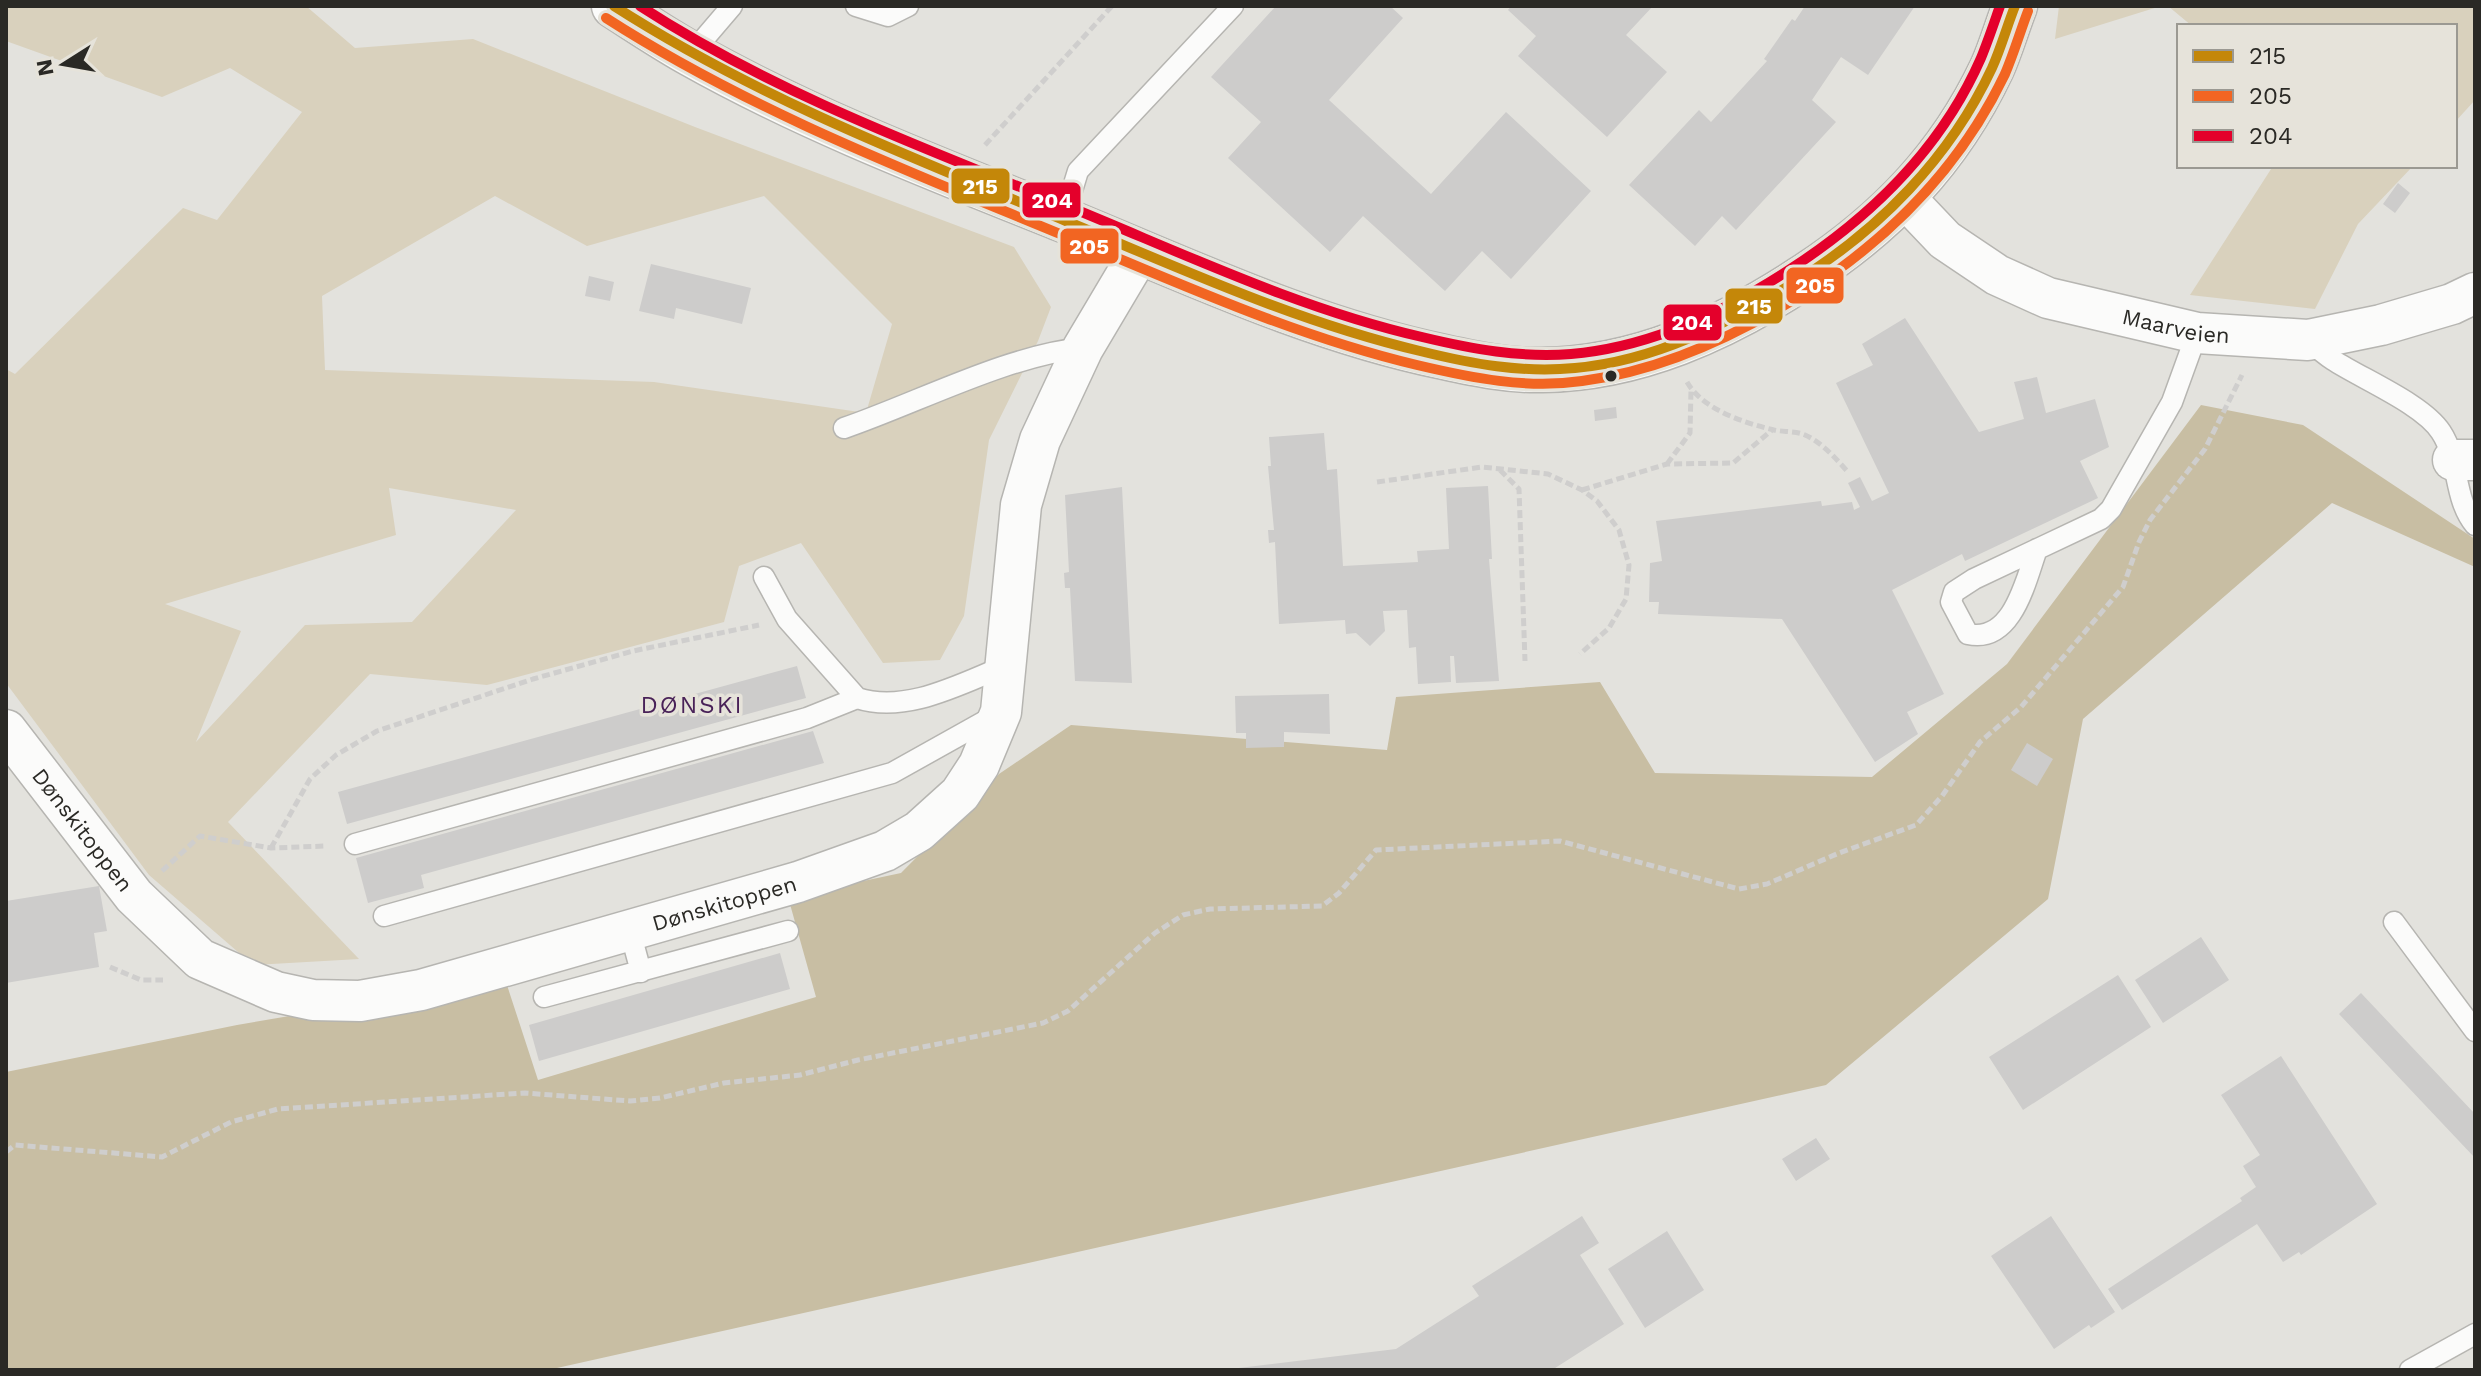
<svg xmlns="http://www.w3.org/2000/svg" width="2481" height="1376" font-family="'Work Sans',sans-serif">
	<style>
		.green { fill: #d9d1bd; fill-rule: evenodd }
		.forest { fill: #c8bea3 }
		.building { fill: #cdcccb }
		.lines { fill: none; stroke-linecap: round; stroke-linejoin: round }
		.lane-casing { stroke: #b6b5b1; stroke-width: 23 }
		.street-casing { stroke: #b6b5b1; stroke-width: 43 }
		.secondary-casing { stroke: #b6b5b1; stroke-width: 47 }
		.path { stroke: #cfcecd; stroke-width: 5; stroke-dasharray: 8 4; stroke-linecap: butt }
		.lane { stroke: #fbfbfa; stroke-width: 20 }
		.street { stroke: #fbfbfa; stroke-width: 40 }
		.secondary { stroke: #fbfbfa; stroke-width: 44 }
		.bus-1-casing { stroke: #e6e3da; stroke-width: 16 }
		.bus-2-casing { stroke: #e6e3da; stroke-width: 16 }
		.bus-3-casing { stroke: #e6e3da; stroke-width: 16 }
		.bus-1 { stroke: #c48709; stroke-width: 10 }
		.bus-2 { stroke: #f26522; stroke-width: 10 }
		.bus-3 { stroke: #e4002b; stroke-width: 10 }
		.bus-dot { fill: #2a2925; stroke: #e6e3da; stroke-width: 3 }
		.labels { text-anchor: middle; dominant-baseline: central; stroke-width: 7; stroke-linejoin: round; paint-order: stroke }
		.street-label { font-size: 22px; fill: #2a2925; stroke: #e6e3da }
		.neighbourhood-label { font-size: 24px; letter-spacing: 2px; fill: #492258; stroke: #e6e3da }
		.line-badge { stroke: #e6e3da; stroke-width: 3 }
		.badge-label { font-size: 22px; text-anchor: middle; font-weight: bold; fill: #fff }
	</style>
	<rect width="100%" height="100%" fill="#e3e2dd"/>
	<path class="green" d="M6,6H306L355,48L473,39L695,127L1014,247L1051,307L1038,341L989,440L964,616L940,660L883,663L801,543L739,566L724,622L487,685L370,674L228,822L359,959L253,965L149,875L6,683V369L15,374L183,208L217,220L302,112L230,68L162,97L6,41ZM495,196L587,246L764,196L892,324L866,413L654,382L325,370L322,296ZM389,488L516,510L412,622L305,625L196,742L241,631L165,604L396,535Z
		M2059,6H2161L2055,39Z
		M2168,6H2475V100L2455,122V26H2192Z
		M2273,166H2413L2358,224L2315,309L2190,295Z"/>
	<path class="forest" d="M2201,405L2303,425L2475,539V567L2332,503L2083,719L2048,899L1826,1085L548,1370H6V1072L237,1025L505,979L538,1080L816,997L788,897L901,873L999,774L1071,725L1387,750L1396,697L1600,682L1655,773L1872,777L2007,664Z"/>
	<path class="building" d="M1276,6H1390L1403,18L1329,100L1431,194L1506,112L1591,191L1511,279L1482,251L1445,291L1363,216L1330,252L1228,158L1261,122L1211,77Z
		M1511,6H1653L1626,35L1667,72L1607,137L1518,56L1536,36L1508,10Z
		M1805,6H1915L1868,75L1841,57L1812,100L1836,122L1736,230L1722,216L1695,246L1629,185L1699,110L1711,122L1767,61L1764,59L1792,19L1795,21Z
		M2398,183L2410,193L2395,213L2383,204Z
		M651,264L751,288L742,324L676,308L674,319L639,311Z
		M589,276L614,282L610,301L585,296Z
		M1905,318L1979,432L2024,419L2014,382L2037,377L2046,413L2095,399L2109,447L2080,461L2098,498L1965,561L1962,554L1892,590L1944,694L1907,712L1918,734L1875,762L1782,619L1658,614L1659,602H1649L1650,563L1662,561L1656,521L1821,501L1822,506L1852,502L1854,510L1860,507L1848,483L1860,477L1872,501L1889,493L1836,383L1873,365L1862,344Z
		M1616,407L1617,418L1595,421L1594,410Z
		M1324,433L1327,470L1337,469L1343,566L1418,562L1417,551L1449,549L1446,488L1488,486L1492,559H1489L1499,681L1456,683L1454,656H1450L1451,682L1418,684L1416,647L1409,648L1407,610L1383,611L1385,631L1370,646L1356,633L1346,634L1345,620L1279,624L1275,542L1269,543L1268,530H1274L1268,466H1271L1269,437Z
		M1122,487L1132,683L1075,681L1070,588H1065L1064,573L1069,572L1065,495Z
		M797,666L806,698L347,824L338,792Z
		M1329,694L1330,734L1284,732V747L1246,748V733H1236L1235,696Z
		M813,731L824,763L421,875L424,888L368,903L356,858Z
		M2027,743L2053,759L2037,786L2011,770Z
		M99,886L107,931L94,933L99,967L6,983V901Z
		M2201,937L2229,980L2163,1023L2135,980Z
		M780,953L790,989L539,1061L529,1025Z
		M2118,975L2151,1027L2023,1110L1989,1057Z
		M2361,993L2475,1114V1158L2339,1014Z
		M2281,1056L2377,1204L2301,1255L2299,1252L2283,1262L2257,1224L2122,1310L2108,1289L2242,1201L2240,1198L2256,1187L2243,1166L2260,1155L2221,1095Z
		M1816,1138L1830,1159L1796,1181L1782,1159Z
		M1582,1216L1599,1243L1580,1255L1624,1324L1552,1370H1222L1396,1349L1479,1296L1472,1286Z
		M2051,1216L2115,1312L2091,1328L2089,1325L2054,1349L1991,1256Z
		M1667,1231L1704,1290L1645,1328L1608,1269Z"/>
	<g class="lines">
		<g class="lane-casing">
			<path id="lane" d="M856,6L888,16L908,6
				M691,54L732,6
				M1063,220L1078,171L1233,6
				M2308,340C2316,347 2324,354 2333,360C2362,379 2423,404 2441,432C2460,461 2453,498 2475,525
				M844,428C917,403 1008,355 1083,348
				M2037,549C2026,579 2013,644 1968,634L1951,602L1954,592L1974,579L2101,519L2111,509L2172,402L2197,333
				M764,577L787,619L857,698C906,714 960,684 1005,666
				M355,844L807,718L857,698
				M384,916L892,773L994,716
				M2394,922L2475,1031
				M630,931L641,972
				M544,997L788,931
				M2410,1370L2475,1334"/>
		</g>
		<g class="street-casing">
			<g id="street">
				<path id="s1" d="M1905,198L1945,240L1997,275L2048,298L2197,333L2308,340L2381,325L2452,304L2475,293"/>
				<path d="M2453,460H2475"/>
				<path id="s2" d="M6,730L134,896L200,959L276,992L313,1000L360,1001L421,990L798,882L885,851L919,831L960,794L979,765L1001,712L1021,505L1040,440L1083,348L1140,252"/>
			</g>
		</g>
		<g class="secondary-casing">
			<path id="secondary" d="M614,6C639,22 664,39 691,54C810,121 939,170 1066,221C1190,272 1313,330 1444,357C1476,364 1509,371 1542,370C1637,369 1724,329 1802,278C1886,224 1949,159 1992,68C2001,48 2007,26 2015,6"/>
		</g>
		<path class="path" d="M985,145L1112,6
			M1687,382C1703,410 1745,423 1774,430C1784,432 1796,431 1805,435C1823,443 1836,459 1848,472
			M1667,464L1690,433L1691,390
			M1500,470L1519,489L1525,661
			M1377,482L1482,467L1548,474L1582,490L1597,501L1619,530L1629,565L1626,599L1609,628L1580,654
			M1582,490L1667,464L1733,463L1772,430
			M271,848L310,779L336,755L377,731L533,679L633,651L759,625
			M162,871L200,836L271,848L326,846
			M110,967L141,980H163
			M6,1152L15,1145L162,1157L231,1122L278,1109L525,1093L630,1101L660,1098L724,1083L800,1075L858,1060L1043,1023L1068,1011L1155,933L1183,915L1210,909L1322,906L1339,893L1376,850L1560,841L1739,889L1767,884L1839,853L1916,825L1942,796L1980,742L2021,707L2123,587L2139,542L2150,520L2205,449L2242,375"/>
		<use href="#lane" class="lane"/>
		<use href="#street" class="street"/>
		<use href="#secondary" class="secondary"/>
		<g class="bus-1-casing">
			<path id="bus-1" d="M614,6C756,97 910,157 1066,221C1182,269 1297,322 1420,351C1472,364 1521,373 1575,368C1654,361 1728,324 1795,282C1879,230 1950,158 1992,68C2001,48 2007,26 2015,6"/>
		</g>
		<g class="bus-2-casing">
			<path id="bus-2" d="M606,18C751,111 908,171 1065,236C1181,284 1295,336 1417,365C1472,378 1526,389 1582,381C1660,371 1732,338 1798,297C1886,242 1960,168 2005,74C2014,53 2020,32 2028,11"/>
		</g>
		<g class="bus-3-casing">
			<path id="bus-3" d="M640,6C774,93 924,148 1072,208C1187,255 1300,309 1422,337C1472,349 1520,358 1571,354C1653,347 1731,309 1798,264C1876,212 1943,145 1981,58C1988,41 1994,23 2000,6"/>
		</g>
		<use href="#bus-1" class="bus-1"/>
		<use href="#bus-2" class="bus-2"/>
		<use href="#bus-3" class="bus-3"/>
	</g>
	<circle class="bus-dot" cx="1611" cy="376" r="7"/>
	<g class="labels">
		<g class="street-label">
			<text stroke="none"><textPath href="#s1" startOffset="308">Maarveien</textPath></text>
			<text stroke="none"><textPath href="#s2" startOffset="126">Dønskitoppen</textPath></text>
			<text stroke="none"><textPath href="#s2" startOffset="846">Dønskitoppen</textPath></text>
		</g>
		<g class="neighbourhood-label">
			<text x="692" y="705">DØNSKI</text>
		</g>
	</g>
	<g class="line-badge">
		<rect x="950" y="167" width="61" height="38" rx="8" fill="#c48709"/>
		<rect x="1021" y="181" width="61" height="38" rx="8" fill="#e4002b"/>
		<rect x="1059" y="227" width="61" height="38" rx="8" fill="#f26522"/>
		<rect x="1785" y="266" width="60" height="39" rx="8" fill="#f26522"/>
		<rect x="1724" y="287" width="60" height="38" rx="8" fill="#c48709"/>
		<rect x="1662" y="303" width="61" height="39" rx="8" fill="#e4002b"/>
	</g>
	<g class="badge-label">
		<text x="980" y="194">215</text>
		<text x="1052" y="208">204</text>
		<text x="1089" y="254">205</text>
		<text x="1815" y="293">205</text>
		<text x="1754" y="314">215</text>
		<text x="1692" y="330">204</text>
	</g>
	<rect width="2481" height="1376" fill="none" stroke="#2a2925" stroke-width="16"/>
	<rect x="2177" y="24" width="280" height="144" fill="#e6e3da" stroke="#9b9992" stroke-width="2"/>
	<rect x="2193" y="50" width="40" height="12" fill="#c48709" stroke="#9b9992" stroke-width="2"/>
	<text x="2249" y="64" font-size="24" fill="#2a2925">215</text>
	<rect x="2193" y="90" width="40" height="12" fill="#f26522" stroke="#9b9992" stroke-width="2"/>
	<text x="2249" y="104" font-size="24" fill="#2a2925">205</text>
	<rect x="2193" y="130" width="40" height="12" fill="#e4002b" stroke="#9b9992" stroke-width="2"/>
	<text x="2249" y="144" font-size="24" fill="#2a2925">204</text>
	<g transform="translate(64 64) rotate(259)" stroke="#e6e3da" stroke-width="6" paint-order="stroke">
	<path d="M0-6L14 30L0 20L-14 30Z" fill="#2a2925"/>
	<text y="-12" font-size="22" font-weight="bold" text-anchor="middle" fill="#2a2925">N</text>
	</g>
</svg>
